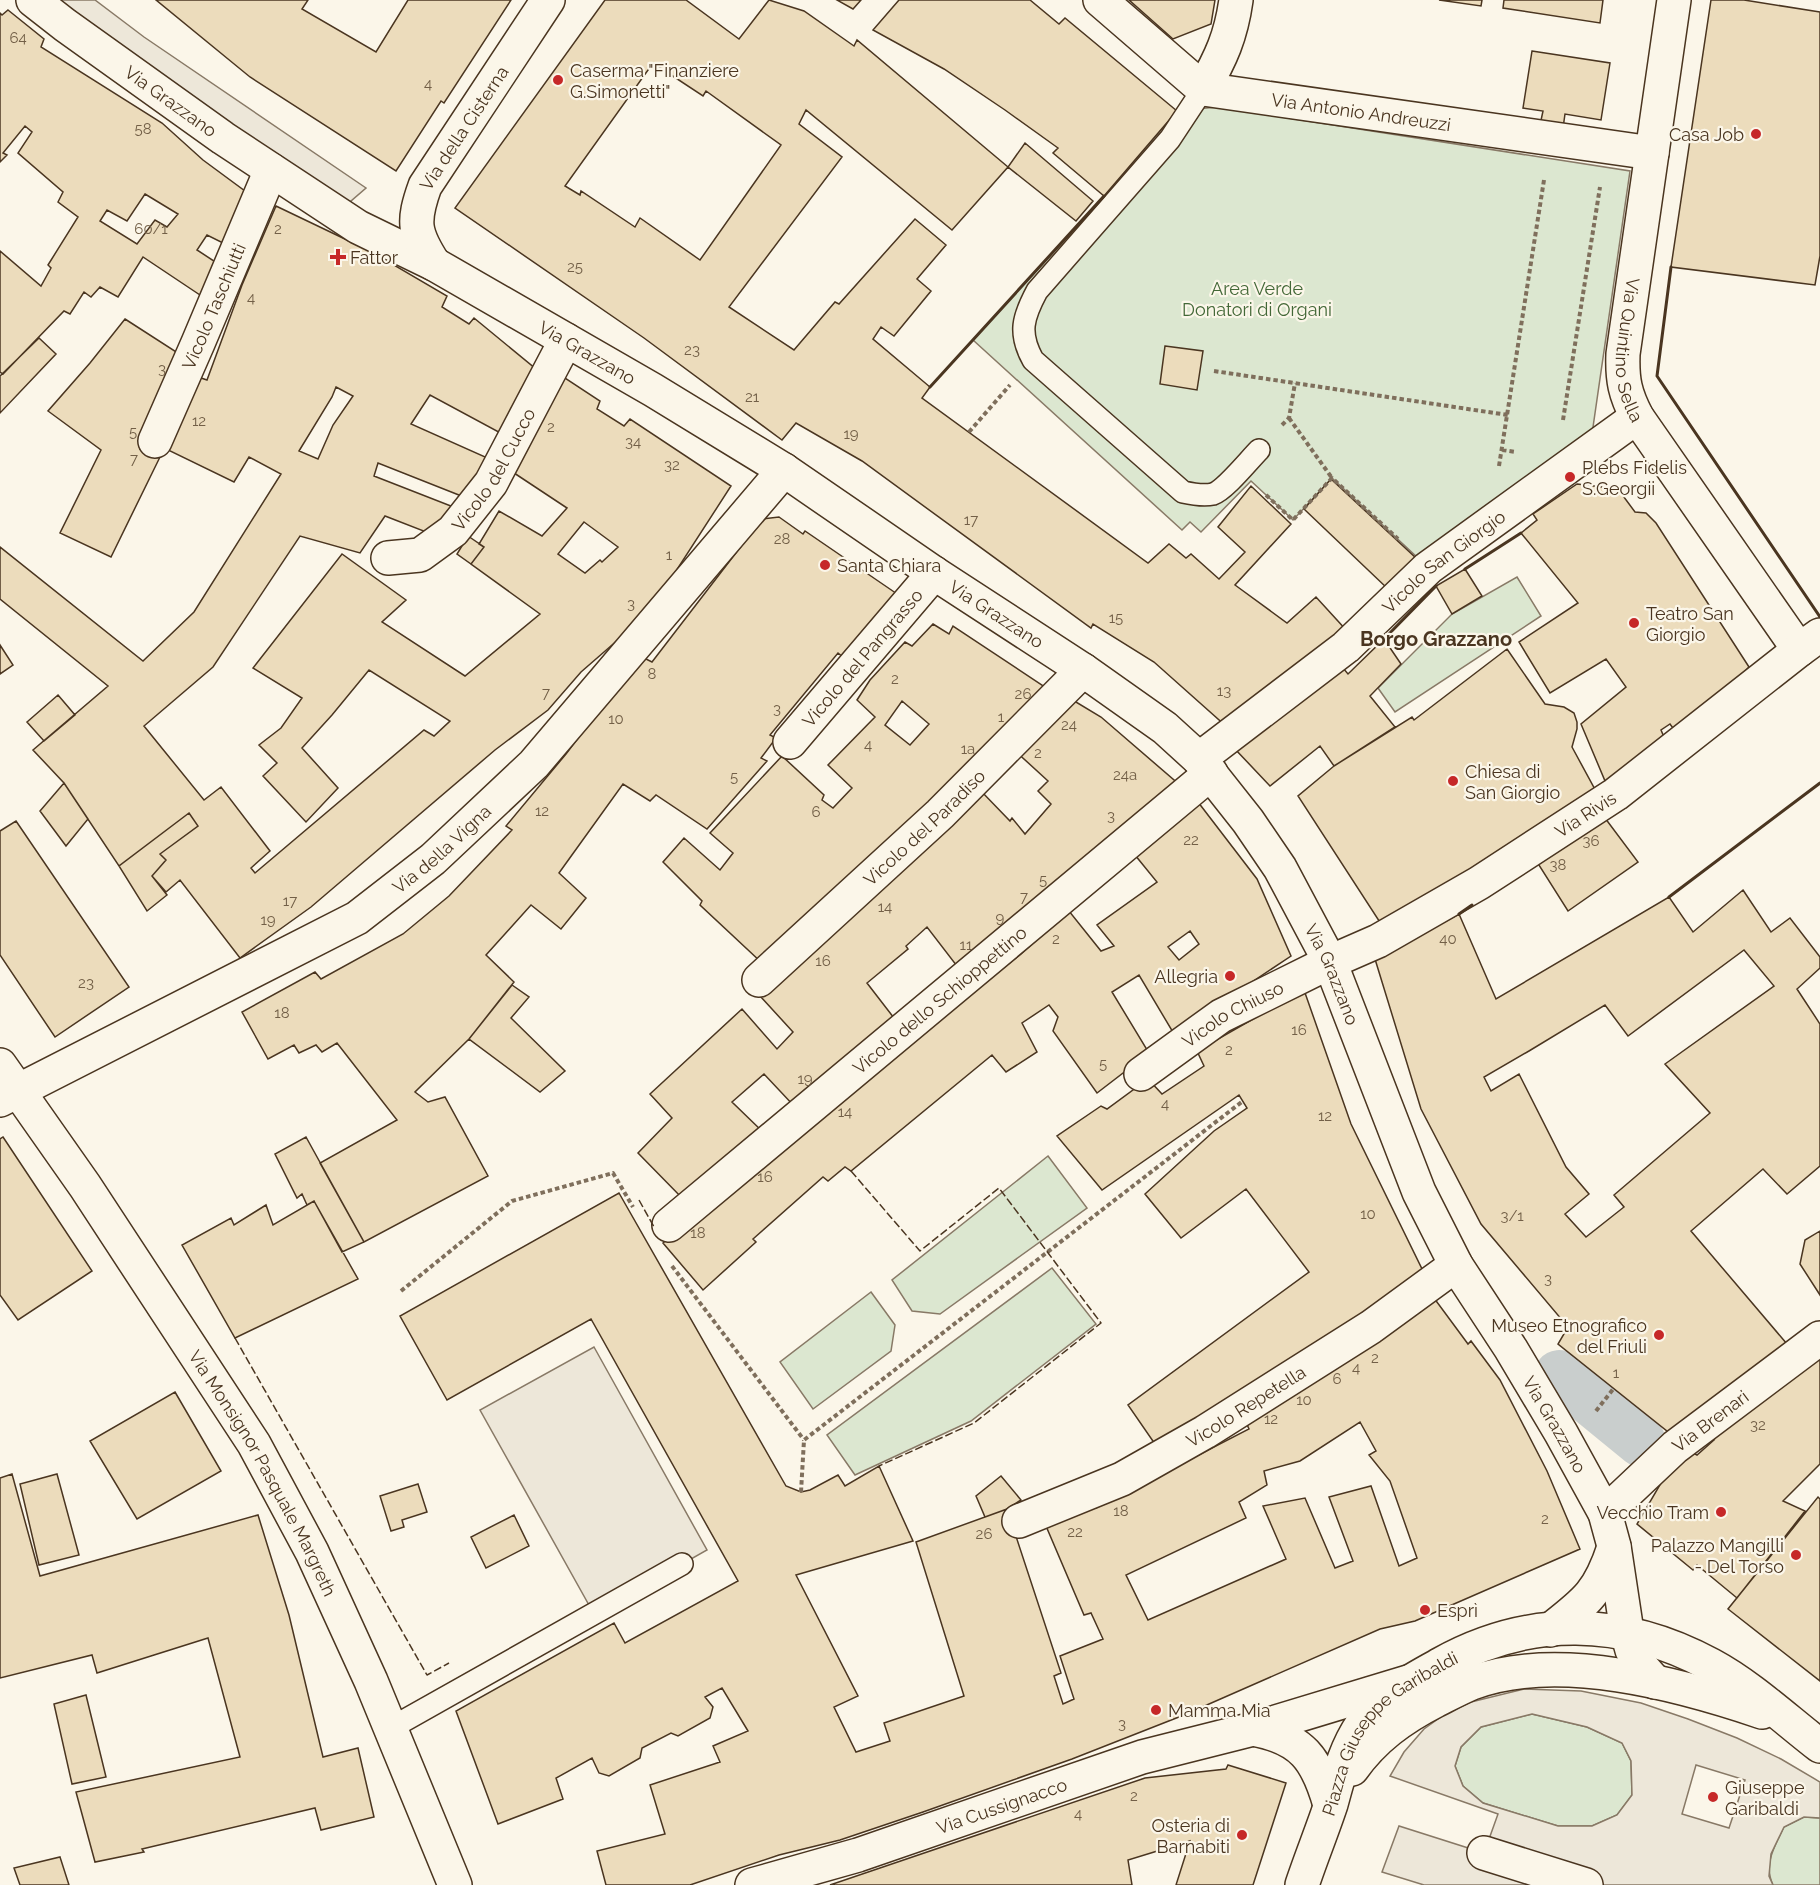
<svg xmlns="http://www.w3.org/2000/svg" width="1820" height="1885" font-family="Raleway,sans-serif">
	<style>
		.green { fill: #dce7d0; stroke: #887966; stroke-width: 1.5 }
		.parking { fill: #ede7d9; stroke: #887966; stroke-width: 1.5; fill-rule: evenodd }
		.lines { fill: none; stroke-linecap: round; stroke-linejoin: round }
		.canal { stroke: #c9cecd; stroke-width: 50 }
		.building { fill: #ecdcbc; stroke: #4a3520; stroke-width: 1.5; fill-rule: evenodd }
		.lane-casing { stroke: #4a3520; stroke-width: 24 }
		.street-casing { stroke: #4a3520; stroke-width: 36 }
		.secondary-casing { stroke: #4a3520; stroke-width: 36 }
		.path { stroke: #7f6f5c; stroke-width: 4; stroke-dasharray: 4.5 3; stroke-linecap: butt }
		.lane { stroke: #fbf6e9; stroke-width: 21 }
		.street { stroke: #fbf6e9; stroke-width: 33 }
		.secondary { stroke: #fbf6e9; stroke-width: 33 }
		.fence { stroke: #4a3520; stroke-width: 1.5; stroke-dasharray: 8 3; stroke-linecap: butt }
		.wall { stroke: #4a3520; stroke-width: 3 }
		.poi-dot { fill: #c62828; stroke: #fbf6e9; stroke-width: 2 }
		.labels { text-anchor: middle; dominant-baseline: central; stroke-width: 4.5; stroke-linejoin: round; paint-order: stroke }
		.number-label { font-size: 15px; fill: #725f47 }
		.poi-label { font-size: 18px; fill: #4a3520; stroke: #fbf6e9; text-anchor: start }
		.street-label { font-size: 18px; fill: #4a3520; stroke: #fbf6e9 }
		.park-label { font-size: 18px; fill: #436837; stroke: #fbf6e9 }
		.neighbourhood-label { font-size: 20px; font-weight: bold; fill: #4a3520; stroke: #fbf6e9 }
	</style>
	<rect width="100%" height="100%" fill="#fbf6e9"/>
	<path class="green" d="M1217,107L1630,171L1592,434L1418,558L1332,478L1293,520L1251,481L1201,532L1190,522L1182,530L973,340L1104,196L1177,111Z
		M1517,577L1541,616L1395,712L1378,688L1452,614Z
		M1048,1156L1087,1208L940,1314L912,1311L892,1280Z
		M1052,1268L1096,1324L971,1421L855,1475L827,1435Z
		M871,1292L895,1325L891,1351L813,1409L780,1362Z
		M1532,1714L1587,1727L1622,1743L1631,1761L1632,1795L1617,1815L1592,1826H1558L1483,1803L1463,1786L1455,1766L1461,1747L1481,1727Z
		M1804,1817L1820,1818V1885H1773C1763,1864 1775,1846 1784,1827Z"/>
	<path class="parking" d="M33,0H95L144,37L366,188L337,213Z
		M594,1347L707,1550L594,1614L480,1410Z
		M1524,1689L1581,1691L1641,1703L1688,1719L1737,1738L1781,1759L1820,1782V1818L1804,1817L1784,1827L1771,1854L1769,1876L1773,1885H1424L1382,1872L1399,1826L1484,1853L1498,1814L1390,1776L1404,1752L1424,1729L1445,1714L1471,1702ZM1532,1714L1587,1727L1622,1743L1631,1761L1632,1795L1617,1815L1592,1826H1558L1483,1803L1463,1786L1455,1766L1461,1747L1481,1727ZM1696,1765L1745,1780L1729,1828L1682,1814Z"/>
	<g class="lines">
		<path class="canal" d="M1559,1375L1641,1442"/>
	</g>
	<path class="building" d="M156,0H308L302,9L376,52L408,0H511L444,103L441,101L396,171L250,77Z
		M605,0H686L739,39L769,0L804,11L854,46L857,40L1008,167L952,230L806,110L799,124L842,157L729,307L794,350L835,302L839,304L915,219L946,245L917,279L931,291L894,336L881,327L873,339L930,387L922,398L1148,563L1169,544L1186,558L1191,554L1219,579L1245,552L1218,527L1251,486L1291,524L1235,585L1287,623L1316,597L1347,631L1227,727L1154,662L1093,624L1091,628L862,461L796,423L782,440L644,338L455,208ZM653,63L703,96L706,91L781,145L700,260L640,218L635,227L581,191L580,195L565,186Z
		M837,0H861L853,9Z
		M899,0H1030L1059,24L1065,18L1177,111L1104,196L1053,153L1058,148L1005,110L944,69L873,30Z
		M1129,0H1215L1211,24L1173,39Z
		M1439,0H1482L1481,6Z
		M1504,0H1603L1600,23L1503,8Z
		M1711,0H1744L1820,12V256L1815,285L1671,267Z
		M8,10L44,39L41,47L162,123L203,160L249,194L227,245L207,235L197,250L217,263L200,295L143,257L118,297L100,287L91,297L84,292L70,314L64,311L3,374L0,372V251L41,286L51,268L48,265L78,217L58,202L63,192L18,153L32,132L25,126L3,153L7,155L0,162V13L2,15ZM145,194L178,214L167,227L155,220L137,244L100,221L107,210L127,221Z
		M1532,51L1610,63L1601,120L1565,114L1563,128L1540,125L1543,111L1523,108Z
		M1025,143L1093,201L1076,221L1008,167Z
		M276,206L370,251L447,296L442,307L469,324L474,318L542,374L506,436L430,395L411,424L492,460L469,499L378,463L374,476L456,508L426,532L385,516L360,553L300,536L213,667L144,726L204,800L221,787L270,851L251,868L255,873L424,730L434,736L450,721L369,670L332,715L302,748L338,788L306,822L263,776L277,763L259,745L281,728L302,698L253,668L342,554L406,600L382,622L465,676L540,614L471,564L484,547L479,544L499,511L542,536L567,508L508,469L562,376L600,401L597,409L624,426L630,419L731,486L656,602L627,632L581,672L548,710L495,750L311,907L240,958L180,880L166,892L152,876L166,860L160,854L198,826L189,813L119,866L64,783L33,750L108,686L0,599V547L143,661L194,612L281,474L249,457L234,482L166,449L201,378L207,380L242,285ZM336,387L353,396L333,425L318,459L299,451L332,397ZM584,522L618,547L602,562L600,560L585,573L558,554Z
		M125,319L181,355L140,449L160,457L111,557L60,533L101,450L48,411L90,363Z
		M39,338L56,354L0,413V376Z
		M1165,346L1203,351L1197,390L1160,384Z
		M1331,479L1417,559L1388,589L1304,509Z
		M1577,484L1618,489L1635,512L1646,513L1656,523L1749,667L1681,739L1670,724L1661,730L1667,744L1608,788L1581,724L1626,687L1606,659L1550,693L1519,642L1578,603L1521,533L1537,520L1533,514Z
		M779,517L803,534L805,531L903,598L844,658L838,653L770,735L776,738L761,758L767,761L707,829L656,795L650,801L623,784L559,873L586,898L561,929L531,905L486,955L514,982L469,1039L415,1092L428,1102L445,1097L488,1176L364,1242L320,1163L397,1120L337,1043L322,1052L316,1045L299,1053L294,1045L268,1059L242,1012L315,972L321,979L403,934L449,896L512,830L506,826L566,754L640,656L652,662L762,519Z
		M468,536L484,547L471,564L457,554Z
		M1465,569L1482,596L1452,614L1436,586Z
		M933,624L949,634L953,626L1051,691L762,963L700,905L702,901L663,862L684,838L720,870L733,853L710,833L782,756L824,795L822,800L833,808L852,788L828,765L875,717L857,700L870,680L905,642L912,646ZM902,701L929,724L910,745L885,725Z
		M1384,639L1401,664L1370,696L1395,727L1334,766L1320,746L1270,786L1235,749L1343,668L1348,674Z
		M0,645L13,665L0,674Z
		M1507,649L1545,704L1564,707L1574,713L1577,722V729L1572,747L1598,795L1383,927L1298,796L1334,766L1412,717L1414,720Z
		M58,695L75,715L44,741L27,722Z
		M1066,696L1101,717L1181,786L960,970L927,927L906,946L908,949L867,983L894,1018L795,1107L764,1074L732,1102L765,1134L686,1202L638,1153L672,1118L650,1094L742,1009L777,1049L793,1032L761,997L831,933L832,935L919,855L981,791L1010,821L1012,818L1025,834L1051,804L1038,791L1048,781L1012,748Z
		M64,783L88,819L66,846L40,811Z
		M1198,802L1257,879L1291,956L1174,1034L1139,975L1112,992L1149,1053L1097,1093L1053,1031L1058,1017L1049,1005L1022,1023L1037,1052L1006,1072L992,1055L851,1171L845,1167L828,1181L823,1177L753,1239L756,1242L703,1290L663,1243L715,1195L1021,954L1069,911L1101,951L1114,946L1097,925L1157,882L1135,855ZM1190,931L1199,944L1179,960L1168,947Z
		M189,813L198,826L160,854L166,860L152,876L167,895L147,911L119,866Z
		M1602,814L1638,862L1568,911L1537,862Z
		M16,821L129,987L55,1037L0,955V831Z
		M1743,890L1771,932L1790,918L1820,957V968L1797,989L1820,1024V1166L1787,1194L1763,1169L1691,1231L1787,1344L1677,1439L1558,1344L1568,1327L1481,1224L1421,1109L1375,959L1459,914L1496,999L1669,897L1693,932ZM1744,950L1774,986L1665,1064L1710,1113L1614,1195L1624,1207L1586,1237L1565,1214L1589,1194L1566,1167L1519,1074L1491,1091L1484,1077L1529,1051L1605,1005L1628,1036Z
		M512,985L529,997L511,1018L565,1071L540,1092L469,1039Z
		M1304,990L1351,1124L1425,1275L1157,1447L1128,1405L1309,1272L1246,1189L1181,1238L1145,1194L1214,1131L1247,1108L1239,1095L1102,1190L1057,1136L1101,1106L1107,1109L1148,1079L1162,1094L1204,1066L1197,1051Z
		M3,1137L92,1271L18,1320L0,1295V1139Z
		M306,1137L364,1242L342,1252L314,1201L307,1205L302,1194L297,1198L275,1154Z
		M619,1193L786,1486L801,1492L810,1490L838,1475L845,1486L879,1466L913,1541L796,1575L858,1696L834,1707L856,1752L890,1741L884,1723L964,1696L916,1542L1007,1509L1061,1673L1054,1676L1063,1704L1074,1699L1060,1656L1103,1639L1091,1613L1084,1615L1043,1519L1092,1500L1096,1508L1249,1429L1245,1420L1434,1298L1468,1344L1471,1341L1500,1380L1547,1471L1580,1549L1415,1621L1380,1629L1184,1715L1072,1759L923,1812L840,1840L779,1855L690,1885H606L597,1851L665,1834L650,1785L720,1762L713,1746L748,1731L722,1688L705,1697L713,1707L710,1718L678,1736L671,1733L642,1748L640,1758L609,1776L599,1773L592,1758L556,1778L563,1799L498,1824L456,1711L614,1623L625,1643L738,1581L591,1319L447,1400L400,1316ZM1360,1422L1376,1451L1369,1455L1390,1481L1417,1558L1399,1566L1371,1486L1329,1497L1353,1561L1335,1568L1305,1498L1263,1506L1286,1559L1148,1620L1126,1575L1246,1518L1239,1502L1267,1485L1264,1471L1300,1461Z
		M314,1201L358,1279L235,1338L182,1245L231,1218L234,1225L266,1205L273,1225Z
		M1820,1231V1295L1800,1264L1805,1240Z
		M1820,1356V1464L1783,1501L1805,1511L1737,1598L1697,1565L1693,1570L1637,1524L1682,1447L1697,1455L1714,1440L1706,1436Z
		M175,1392L221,1471L137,1519L90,1441Z
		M12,1474L40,1576L258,1515L289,1615L323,1757L358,1748L374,1817L321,1830L315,1808L142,1849L144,1852L95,1862L76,1792L240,1757L208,1638L97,1673L92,1655L0,1678V1478Z
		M57,1474L79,1555L39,1565L20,1484Z
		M1001,1476L1021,1500L1007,1509L985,1517L976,1496Z
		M418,1484L427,1512L402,1520L404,1527L391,1531L380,1496Z
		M1818,1497L1820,1499V1681L1728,1609Z
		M514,1515L529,1546L486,1568L471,1537Z
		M86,1695L106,1777L72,1784L54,1704Z
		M1228,1765L1286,1783L1253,1885H1176L1190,1841L1128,1860L1132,1885H830L1145,1778L1226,1769Z
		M60,1857L69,1885H20L14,1868Z"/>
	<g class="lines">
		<g class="lane-casing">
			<path id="lane" d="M1203,89L1170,139L1037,291C1023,317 1018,333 1033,360L1183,492C1192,494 1204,496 1213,494C1225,490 1249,460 1259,450
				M391,1728L682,1564"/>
		</g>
		<g class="street-casing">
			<g id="street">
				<path id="s1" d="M33,0L65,25L223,138L358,227L434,264L653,390L784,470L934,573L1083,670L1165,728L1199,759L1248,821L1280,868L1330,962L1419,1192L1456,1265L1511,1349L1561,1433L1605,1513L1614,1546L1627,1632L1632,1650L1640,1665L1655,1682"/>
				<path id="s2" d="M1100,0L1203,89L1652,153"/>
				<path id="s3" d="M1674,0L1623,354C1622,380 1625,394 1637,417L1799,650"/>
				<path d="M1203,89C1221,58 1231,36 1236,0"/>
				<path id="s4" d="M434,264C414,233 412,222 425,186L548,0"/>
				<path id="s5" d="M155,441L198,343L271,170"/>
				<path id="s6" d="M388,558L420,555L453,531L491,483L566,340"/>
				<path id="s7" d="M790,742L934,573"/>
				<path id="s8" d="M1199,759L1346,647L1428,568L1637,417"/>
				<path id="s9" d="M759,980L940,814L1083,670"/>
				<path id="s10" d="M0,1065L85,1186L254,1444L312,1552L371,1681L455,1885"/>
				<path id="s11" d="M1141,1074L1221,1016L1330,962L1378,941L1479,883L1616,794L1799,650L1820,635"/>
				<path id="s12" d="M0,1100L357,918L433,859L534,764L784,470"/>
				<path id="s13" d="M669,1225L1211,773"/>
				<path id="s14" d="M1605,1513L1675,1447L1820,1338"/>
				<path id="s15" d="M1019,1521L1122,1479L1205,1432L1371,1327L1456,1265"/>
				<path d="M1550,1630C1586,1602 1599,1593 1614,1547"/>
				<path d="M1253,1729L1408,1682"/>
				<path d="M1484,1853L1586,1885"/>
				<path id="s16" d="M752,1885L858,1855L1142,1757L1253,1729C1302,1738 1317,1759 1330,1805"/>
			</g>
		</g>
		<g class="secondary-casing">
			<g id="secondary">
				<path d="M1352,1769C1374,1738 1402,1718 1435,1701C1447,1695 1460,1688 1472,1683C1558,1651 1679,1684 1762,1712"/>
				<path id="s17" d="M1302,1885C1311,1858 1322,1831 1331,1804C1339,1775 1345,1749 1362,1724C1380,1696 1413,1680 1441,1664C1529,1615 1623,1617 1711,1665C1750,1686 1785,1719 1820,1746"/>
			</g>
		</g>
		<path class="path" d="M1214,371L1508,415
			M1289,418L1332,478
			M1563,420L1600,187
			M1282,425L1289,418L1295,383
			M969,432L1010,385
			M1502,450L1516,452
			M1499,466L1544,180
			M1266,495L1293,520L1332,478L1398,539
			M672,1266L804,1440
			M401,1291L512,1201L613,1173L633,1207
			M1596,1411L1614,1388
			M801,1492L804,1440L1243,1101"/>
		<use href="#lane" class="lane"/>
		<use href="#street" class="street"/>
		<use href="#secondary" class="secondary"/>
		<path class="fence" d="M851,1171L920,1251L999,1188L1101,1323L974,1423L879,1466
			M639,1200L654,1227
			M235,1338L427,1675L449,1663"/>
		<path class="wall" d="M1671,267L1657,376L1820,617
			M930,387L1104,196
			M1465,569L1521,533
			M1384,639L1436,586
			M1669,897L1820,783
			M1459,914L1472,905"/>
	</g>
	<g class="poi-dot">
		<circle cx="558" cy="80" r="6"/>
		<circle cx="1756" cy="134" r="6"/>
		<path d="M335 248h6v6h6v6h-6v6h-6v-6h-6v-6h6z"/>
		<circle cx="1570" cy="477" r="6"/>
		<circle cx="825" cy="565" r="6"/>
		<circle cx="1634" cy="623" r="6"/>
		<circle cx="1453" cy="781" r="6"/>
		<circle cx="1230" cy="976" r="6"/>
		<circle cx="1659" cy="1335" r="6"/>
		<circle cx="1721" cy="1512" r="6"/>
		<circle cx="1796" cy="1555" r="6"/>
		<circle cx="1425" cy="1610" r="6"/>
		<circle cx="1156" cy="1710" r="6"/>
		<circle cx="1713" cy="1797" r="6"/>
		<circle cx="1242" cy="1835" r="6"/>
	</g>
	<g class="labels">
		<g class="number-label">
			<text x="18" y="38">64</text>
			<text x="428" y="84">4</text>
			<text x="143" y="129">58</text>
			<text x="151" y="229">60/1</text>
			<text x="278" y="229">2</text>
			<text x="575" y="267">25</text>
			<text x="251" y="298">4</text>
			<text x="692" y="350">23</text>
			<text x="162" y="369">3</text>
			<text x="752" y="397">21</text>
			<text x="199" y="421">12</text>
			<text x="551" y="427">2</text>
			<text x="133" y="432">5</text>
			<text x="851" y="434">19</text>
			<text x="633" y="442">34</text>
			<text x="134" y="459">7</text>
			<text x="672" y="465">32</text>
			<text x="971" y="520">17</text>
			<text x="782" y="539">28</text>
			<text x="669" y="555">1</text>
			<text x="631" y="604">3</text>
			<text x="1116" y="618">15</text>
			<text x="652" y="674">8</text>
			<text x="895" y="679">2</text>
			<text x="1224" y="691">13</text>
			<text x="546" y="693">7</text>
			<text x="1023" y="694">26</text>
			<text x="777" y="709">3</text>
			<text x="1001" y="717">1</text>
			<text x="616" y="719">10</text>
			<text x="1069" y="725">24</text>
			<text x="868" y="745">4</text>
			<text x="968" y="749">1a</text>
			<text x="1038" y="753">2</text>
			<text x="1125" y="775">24a</text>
			<text x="734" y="777">5</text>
			<text x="542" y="811">12</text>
			<text x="816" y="812">6</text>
			<text x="1111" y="816">3</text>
			<text x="1191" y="840">22</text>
			<text x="1591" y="841">36</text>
			<text x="1558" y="865">38</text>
			<text x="1043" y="880">5</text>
			<text x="1024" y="897">7</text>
			<text x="290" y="901">17</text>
			<text x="885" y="907">14</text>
			<text x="1000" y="918">9</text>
			<text x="268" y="920">19</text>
			<text x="1056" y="939">2</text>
			<text x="1448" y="939">40</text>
			<text x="966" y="945">11</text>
			<text x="823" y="961">16</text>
			<text x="86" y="983">23</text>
			<text x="282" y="1013">18</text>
			<text x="1299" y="1030">16</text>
			<text x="1229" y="1050">2</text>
			<text x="1103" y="1064">5</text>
			<text x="805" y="1079">19</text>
			<text x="1165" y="1104">4</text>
			<text x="845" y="1112">14</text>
			<text x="1325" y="1116">12</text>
			<text x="765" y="1177">16</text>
			<text x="1368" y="1214">10</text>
			<text x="1512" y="1216">3/1</text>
			<text x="698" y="1233">18</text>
			<text x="1548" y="1279">3</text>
			<text x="1375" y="1358">2</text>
			<text x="1356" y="1368">4</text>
			<text x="1616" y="1373">1</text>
			<text x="1337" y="1379">6</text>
			<text x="1304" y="1400">10</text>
			<text x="1271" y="1419">12</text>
			<text x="1758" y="1425">32</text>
			<text x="1121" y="1511">18</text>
			<text x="1545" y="1519">2</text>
			<text x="1075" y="1532">22</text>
			<text x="984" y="1534">26</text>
			<text x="1122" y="1724">3</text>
			<text x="1134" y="1796">2</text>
			<text x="1078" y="1814">4</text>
		</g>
		<g class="poi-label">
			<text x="570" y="70">Caserma "Finanziere<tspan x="570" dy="21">G.Simonetti"</tspan></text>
			<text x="1744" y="134" text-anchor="end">Casa Job</text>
			<text x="350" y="257">Fattor</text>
			<text x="1582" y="467">Plebs Fidelis<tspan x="1582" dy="21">S.Georgii</tspan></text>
			<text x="837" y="565">Santa Chiara</text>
			<text x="1646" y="613">Teatro San<tspan x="1646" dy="21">Giorgio</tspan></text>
			<text x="1465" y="771">Chiesa di<tspan x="1465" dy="21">San Giorgio</tspan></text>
			<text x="1218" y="976" text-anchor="end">Allegria</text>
			<text x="1647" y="1325" text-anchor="end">Museo Etnografico<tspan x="1647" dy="21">del Friuli</tspan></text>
			<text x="1709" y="1512" text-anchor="end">Vecchio Tram</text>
			<text x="1784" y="1545" text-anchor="end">Palazzo Mangilli<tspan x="1784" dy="21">- Del Torso</tspan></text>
			<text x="1437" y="1610">Esprì</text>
			<text x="1168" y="1710">Mamma Mia</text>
			<text x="1725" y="1787">Giuseppe<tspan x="1725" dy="21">Garibaldi</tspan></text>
			<text x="1230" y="1825" text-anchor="end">Osteria di<tspan x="1230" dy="21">Barnabiti</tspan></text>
		</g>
		<g class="street-label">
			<text stroke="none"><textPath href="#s1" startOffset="171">Via Grazzano</textPath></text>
			<text stroke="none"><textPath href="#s2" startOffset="296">Via Antonio Andreuzzi</textPath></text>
			<text stroke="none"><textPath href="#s4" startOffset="153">Via della Cisterna</textPath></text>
			<text stroke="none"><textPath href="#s5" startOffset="147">Vicolo Taschiutti</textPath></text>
			<text stroke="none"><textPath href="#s3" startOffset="354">Via Quintino Sella</textPath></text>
			<text stroke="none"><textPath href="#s1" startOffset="658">Via Grazzano</textPath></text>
			<text stroke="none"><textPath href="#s6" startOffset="147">Vicolo del Cucco</textPath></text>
			<text stroke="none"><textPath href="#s8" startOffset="315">Vicolo San Giorgio</textPath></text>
			<text stroke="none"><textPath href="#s1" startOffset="1144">Via Grazzano</textPath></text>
			<text stroke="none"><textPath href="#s7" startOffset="111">Vicolo del Pangrasso</textPath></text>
			<text stroke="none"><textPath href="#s11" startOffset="516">Via Rivis</textPath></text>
			<text stroke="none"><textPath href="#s9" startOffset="225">Vicolo del Paradiso</textPath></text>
			<text stroke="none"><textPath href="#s12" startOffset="510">Via della Vigna</textPath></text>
			<text stroke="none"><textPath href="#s1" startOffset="1648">Via Grazzano</textPath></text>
			<text stroke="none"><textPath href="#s13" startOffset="352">Vicolo dello Schioppettino</textPath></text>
			<text stroke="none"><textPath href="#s11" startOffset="110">Vicolo Chiuso</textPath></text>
			<text stroke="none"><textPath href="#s15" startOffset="255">Vicolo Repetella</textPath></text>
			<text stroke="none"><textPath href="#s14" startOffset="140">Via Brenari</textPath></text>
			<text stroke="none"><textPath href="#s1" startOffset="2152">Via Grazzano</textPath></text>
			<text stroke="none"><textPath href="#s10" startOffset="486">Via Monsignor Pasquale Margreth</textPath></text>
			<text stroke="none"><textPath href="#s17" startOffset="182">Piazza Giuseppe Garibaldi</textPath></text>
			<text stroke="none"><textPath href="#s16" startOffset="262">Via Cussignacco</textPath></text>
		</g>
		<g class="park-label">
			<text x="1257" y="288">Area Verde<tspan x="1257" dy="21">Donatori di Organi</tspan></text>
		</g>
		<g class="neighbourhood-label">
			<text x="1436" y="639">Borgo Grazzano</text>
		</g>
	</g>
</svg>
